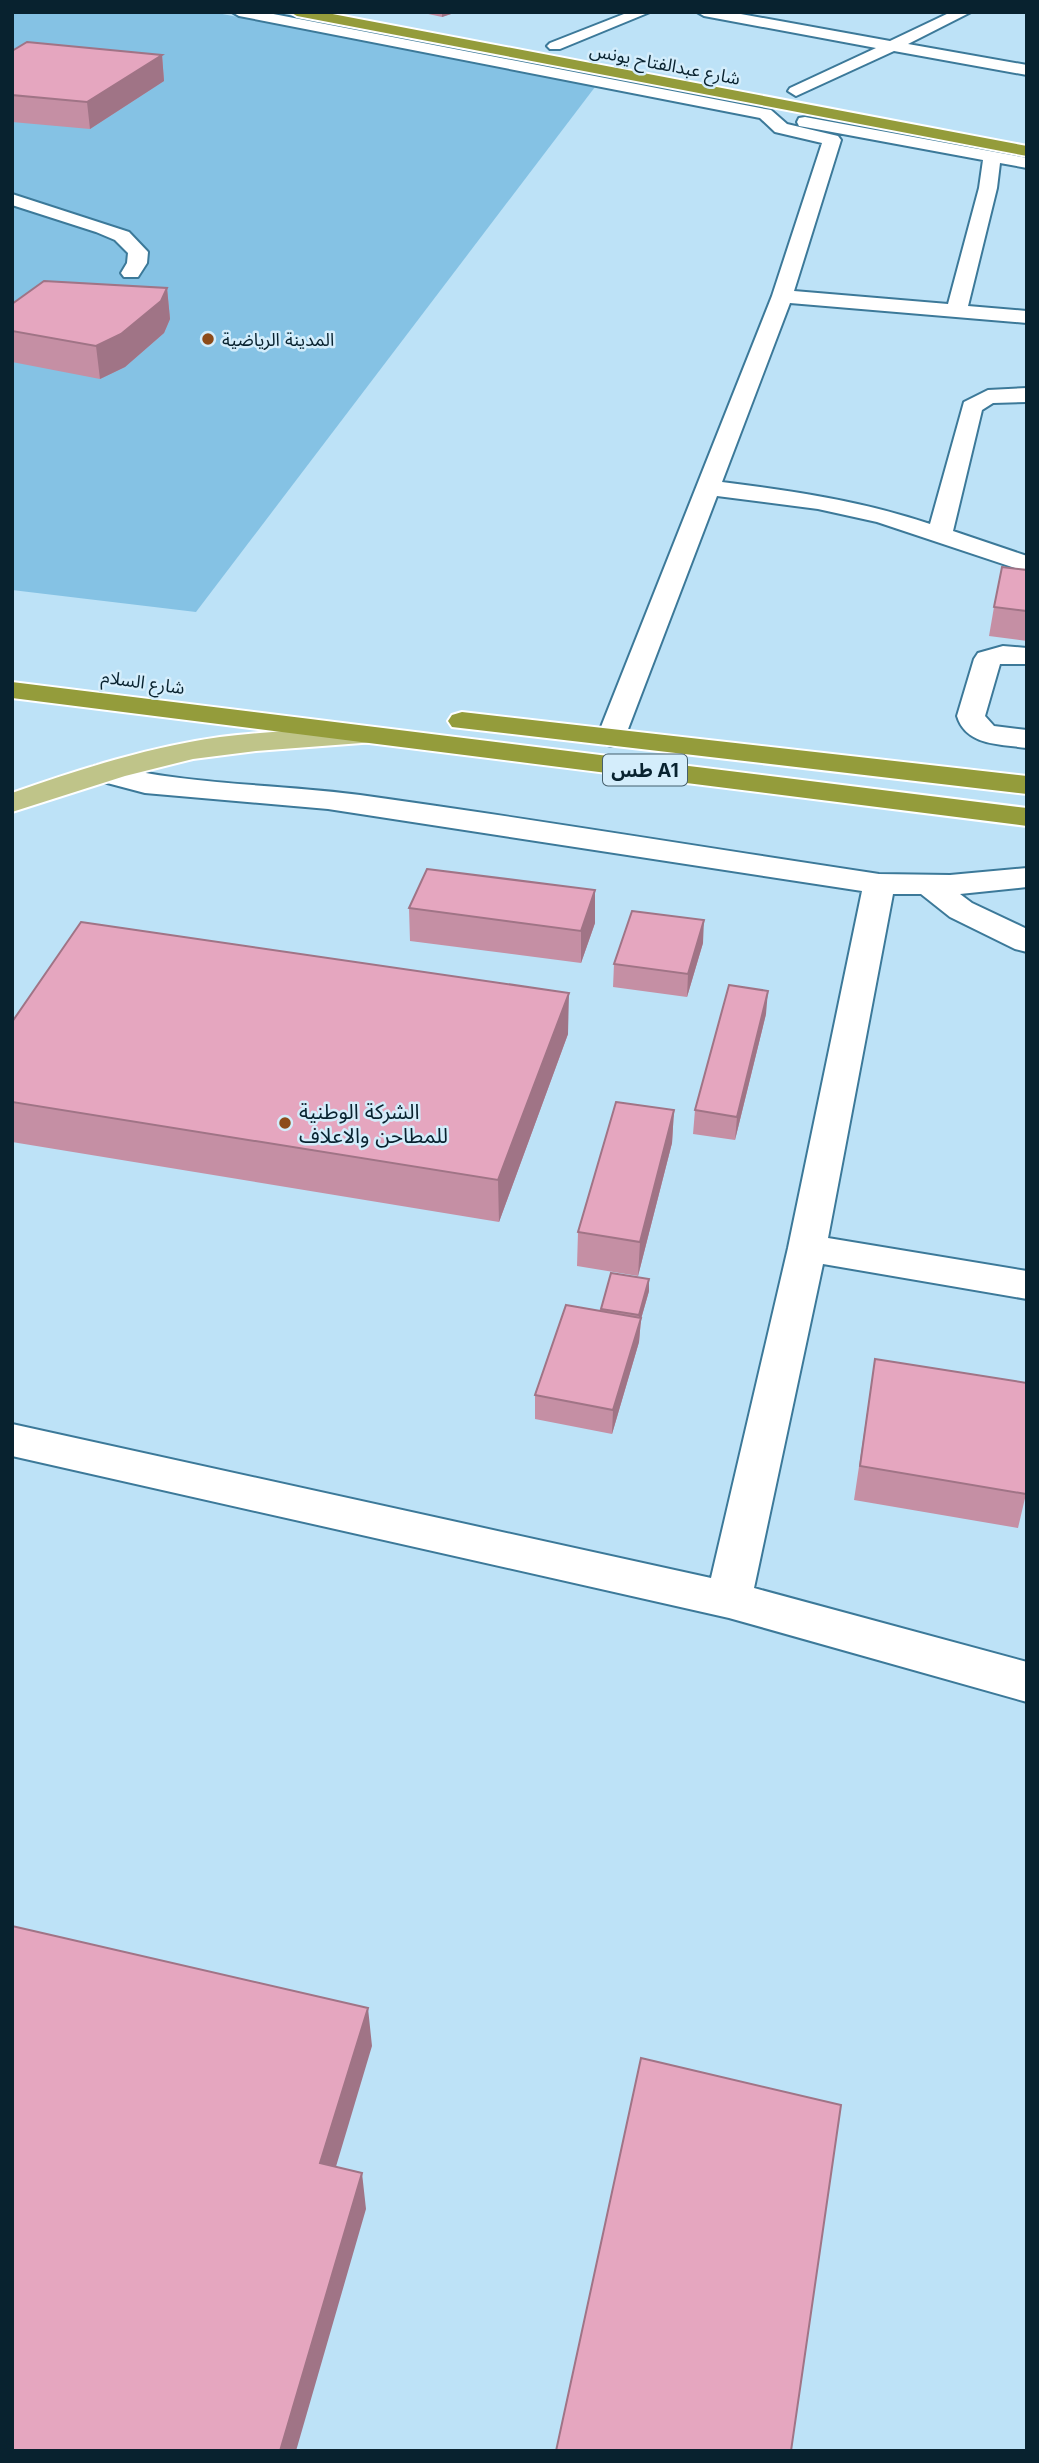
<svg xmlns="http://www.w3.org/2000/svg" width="1039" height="2463" font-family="Inter,'Noto Sans Arabic',sans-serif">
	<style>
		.green { fill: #85c2e4 }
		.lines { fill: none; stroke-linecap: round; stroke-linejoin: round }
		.minor-casing { stroke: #3c7999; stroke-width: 4 }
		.major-casing { stroke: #fff; stroke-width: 4 }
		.highway-casing { stroke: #fff; stroke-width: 4 }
		.minor { fill: #fff; fill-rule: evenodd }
		.major { fill: #bfc489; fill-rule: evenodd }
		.highway { fill: #949c3b; fill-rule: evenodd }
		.wall { fill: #c58fa4 }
		.shaded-wall { fill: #a07486 }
		.building { fill: #e5a6bf; stroke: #a07486; stroke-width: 2 }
		.poi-dot { fill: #8d4b19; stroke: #d4edfb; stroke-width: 2.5 }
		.labels { text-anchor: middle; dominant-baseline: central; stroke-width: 5; stroke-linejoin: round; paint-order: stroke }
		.far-street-label { font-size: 18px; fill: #08222f; stroke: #d4edfb }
		.far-poi-label { font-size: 18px; fill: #08222f; stroke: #d4edfb; text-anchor: start }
		.shield { fill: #d4edfb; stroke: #455f6c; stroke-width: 2 }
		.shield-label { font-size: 19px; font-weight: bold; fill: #08222f }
		.poi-label { font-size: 21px; fill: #08222f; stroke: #d4edfb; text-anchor: start }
	</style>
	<rect width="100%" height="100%" fill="#bde2f7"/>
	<path class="green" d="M12,12H212L595,87L196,612L12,590Z"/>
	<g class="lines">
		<g class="minor-casing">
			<path id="minor" d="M232,12H263L765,109L771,110L787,124L838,136L841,140L794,291L948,304L979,188L983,160L805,127L799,126L797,122L799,118L805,117L1027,158V168L1000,163L997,188L968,306L1027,311V323L790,303L722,482C793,491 862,501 930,524L964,402L988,390L1027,388V402L993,403L982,410L953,531L1027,556V572L877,522L818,509L717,496L625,737L621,743L611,746L601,743L597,737L772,296L822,143L775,132L760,118L239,16Z
				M629,12H650L560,49H550L547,46L550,43Z
				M697,12H730L890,41L951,12H971L908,44L1027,65V75L894,51L796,96L788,91L790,88L876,48L704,16Z
				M12,194L129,232L148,252L147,263L138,277H124L121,273L127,263L128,253L115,240L96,232L12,205Z
				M1003,646L1027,648V664H1000L985,716L994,726L1027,730V748C1000,744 966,746 957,716L974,659L978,653Z
				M102,764C186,785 274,784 360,795C533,819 706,848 879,874L950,875L1027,868V887L960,894L972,903L1027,929V952L1015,949L950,917L921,894H893L828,1238L1027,1271V1299L823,1264L754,1588L1027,1662V1702L729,1618L12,1456V1424L711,1578L788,1248L862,891L328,809L145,793L92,779L87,773L92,767Z"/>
		</g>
		<g class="major-casing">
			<path id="major" d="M365,727L375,730L379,736L375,742L256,751L193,759L125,776L12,812V793C80,769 149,747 220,737C268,731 317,729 365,727Z"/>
		</g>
		<g class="highway-casing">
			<path id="highway" d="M290,12H322L1027,146V156L297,16Z
				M12,682L1027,808V826L12,698Z
				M462,712L1027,776V794L452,727L448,721L452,715Z"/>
		</g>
		<use href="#minor" class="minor"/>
		<use href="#major" class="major"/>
		<use href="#highway" class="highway"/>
	</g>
	<path class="wall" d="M419,12H457L442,17Z
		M12,51L162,55L164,81L90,129L12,122Z
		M167,288L170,319L164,333L125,367L100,379L12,362V304Z
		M1027,570V641L989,636L994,607Z
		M595,890V923L581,963L410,941L409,908Z
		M703,943L687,997L613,987L614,964Z
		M766,1014L735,1140L693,1134L695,1110Z
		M12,1022L568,1034L499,1222L12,1142Z
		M674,1110L672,1143L638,1276L577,1266L578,1232Z
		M649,1291L641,1319L639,1342L612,1434L535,1419V1395L601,1311V1309Z
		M875,1359L1026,1494L1018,1528L854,1500Z"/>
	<path class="shaded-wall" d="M442,12H457L442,17Z
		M162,55L164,81L90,129L87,102Z
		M167,288L170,319L164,333L125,367L100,379L96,346Z
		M595,890V923L581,963V931Z
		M704,920L703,943L687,997L688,974Z
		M768,991L766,1014L735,1140L737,1117Z
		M569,993L568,1034L499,1222L498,1180Z
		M674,1110L672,1143L638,1276L640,1242Z
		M649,1279V1291L641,1319L639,1342L612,1434L613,1410L638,1326L639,1315Z
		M368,2008L372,2046L326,2200L320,2163Z
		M362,2173L366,2209L296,2451H280Z"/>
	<path class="building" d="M27,42L162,55L87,102L12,95V51Z
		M44,281L167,288L161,301L121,334L96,346L12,331V304Z
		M1002,567L1027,570V611L994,607Z
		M427,869L595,890L581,931L409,908Z
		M632,911L704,920L688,974L614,964Z
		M81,922L569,993L498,1180L12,1102V1022Z
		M729,985L768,991L737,1117L695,1110Z
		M616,1102L674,1110L640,1242L578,1232Z
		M611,1273L649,1279L639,1315L601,1309Z
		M566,1305L641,1318L613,1410L535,1395Z
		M875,1359L1027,1383L1026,1494L860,1466Z
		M12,1926L368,2008L320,2163L362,2173L280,2451H12Z
		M641,2058L841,2105L791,2451H556Z"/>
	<g class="poi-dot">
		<circle cx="208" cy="339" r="7"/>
		<circle cx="285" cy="1123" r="7"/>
	</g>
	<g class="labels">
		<g class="far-street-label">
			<text transform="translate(665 64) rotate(11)">شارع عبدالفتاح يونس</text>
			<text transform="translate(143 682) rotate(8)">شارع السلام</text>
		</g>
		<g class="far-poi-label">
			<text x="222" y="339">المدينة الرياضية</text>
		</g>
		<rect class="shield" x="603" y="754.5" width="84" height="31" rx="5"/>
		<g class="shield-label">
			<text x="645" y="770">طس A1</text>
		</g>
		<g class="poi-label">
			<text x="299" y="1111">الشركة الوطنية<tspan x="299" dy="24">للمطاحن والاعلاف</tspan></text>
		</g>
	</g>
	<rect width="1039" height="2463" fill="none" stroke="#08222f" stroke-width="28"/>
</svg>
